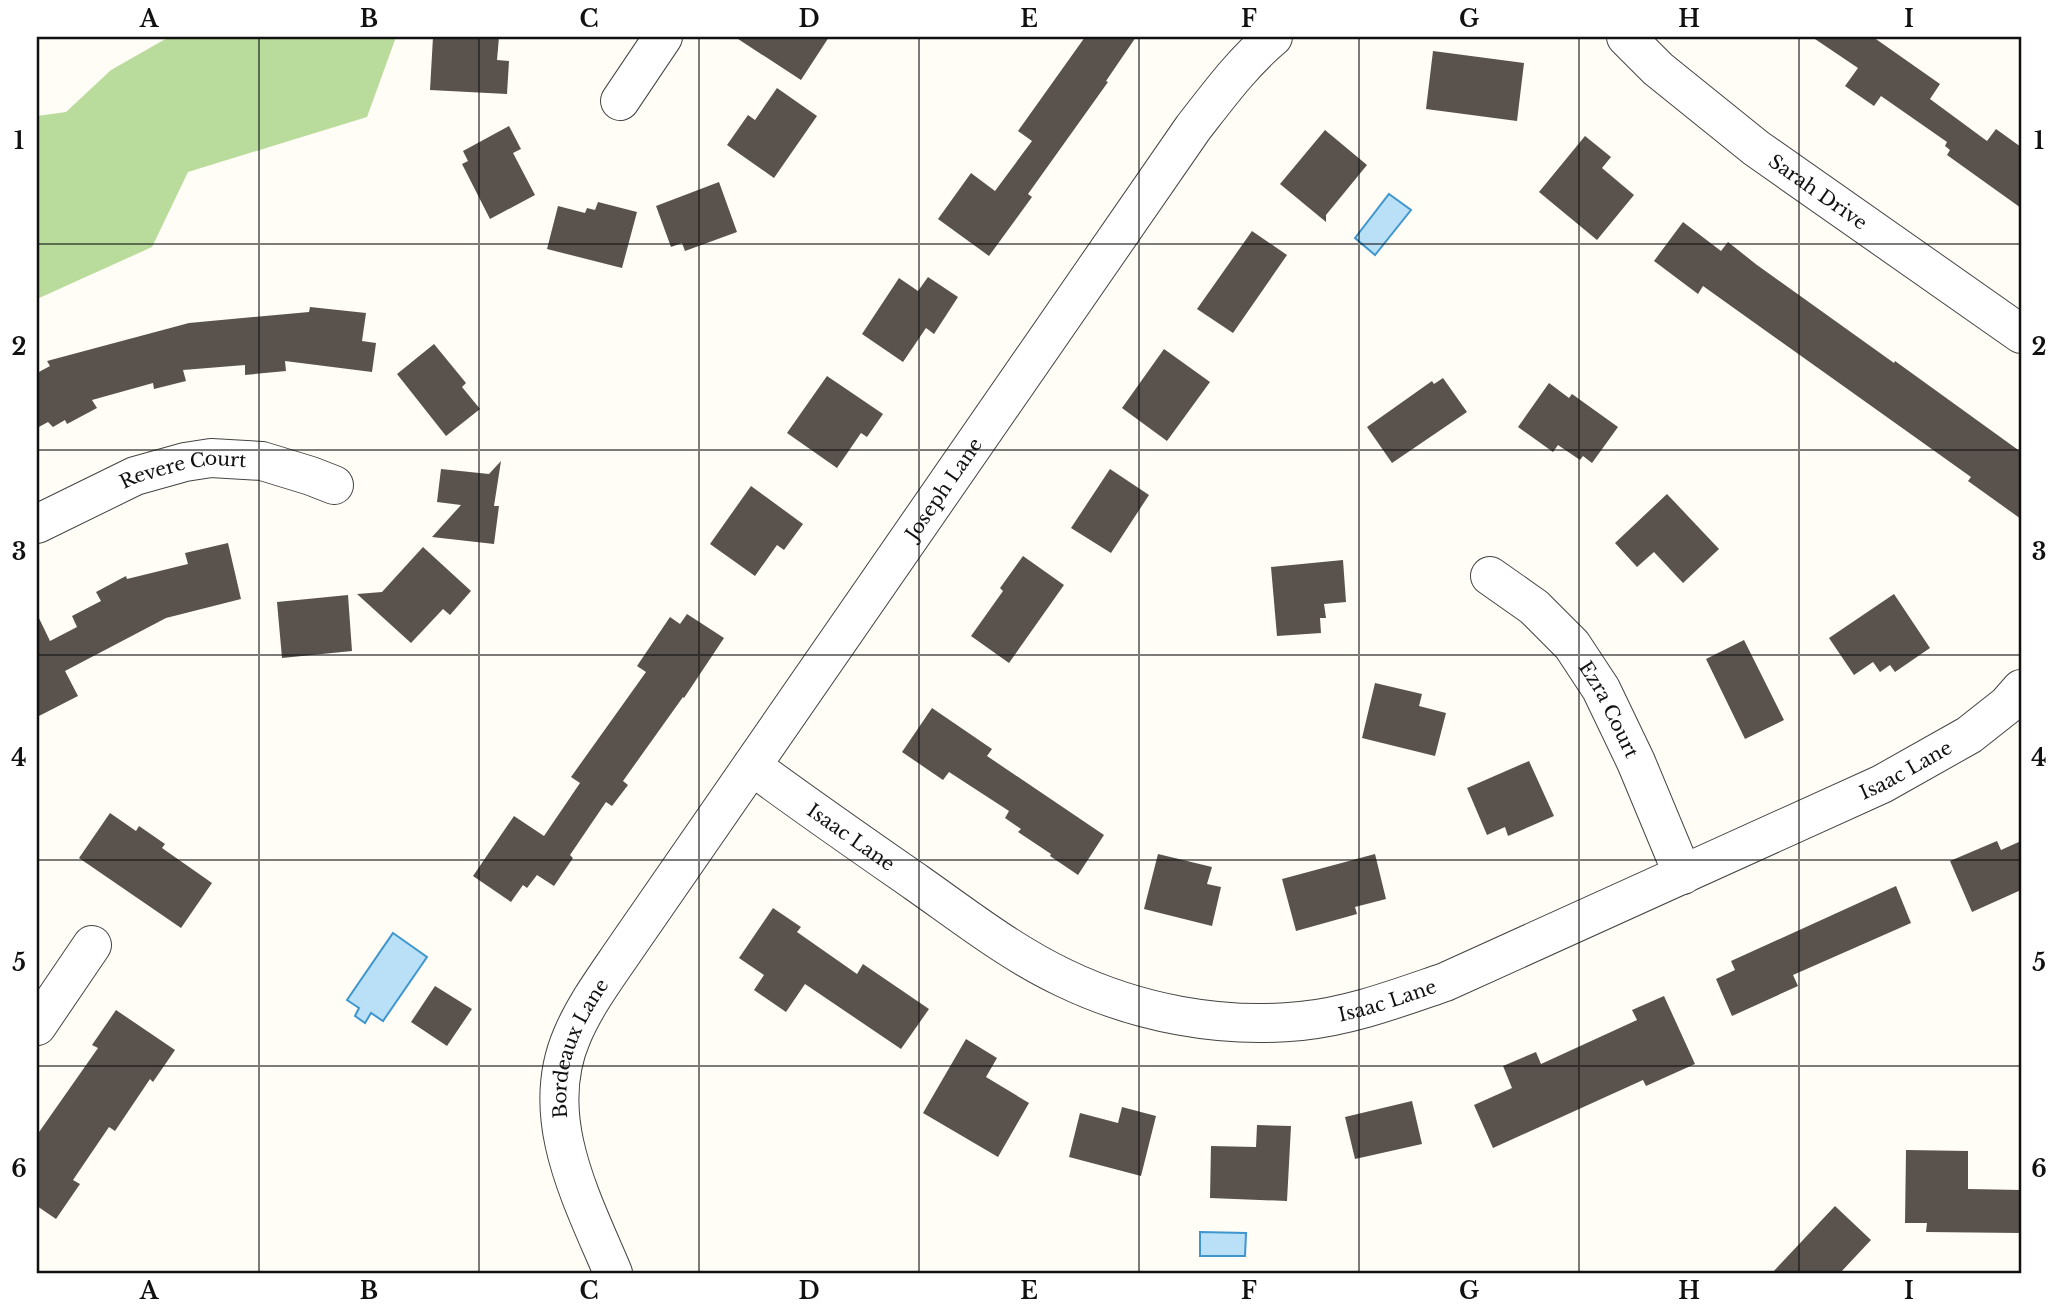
<svg xmlns="http://www.w3.org/2000/svg" width="2058" height="1310" font-family="'Libre Baskerville',serif">
	<style>
		.forest { fill: #b9dc9c }
		.water { fill: #b9e0f7; stroke: #3f96cf; stroke-width: 2 }
		.building { fill: #5a524d }
		.lines { fill: none; stroke-linecap: round; stroke-linejoin: round }
		.street-casing { stroke: #444; stroke-width: 40 }
		.street { stroke: #fff; stroke-width: 38 }
		.grid { fill: none; stroke: #111; stroke-width: 2; stroke-opacity: 0.55 }
		.labels { text-anchor: middle; dominant-baseline: central; stroke-width: 7; stroke-linejoin: round; paint-order: stroke }
		.street-label { font-size: 19px; fill: #111; stroke: #fff }
		.neatline { fill: none; stroke: #111; stroke-width: 2.5 }
		.grid-label { font-size: 23px; text-anchor: middle; font-weight: bold; fill: #111 }
	</style>
	<rect width="100%" height="100%" fill="#fffdf5"/>
	<path class="forest" d="M169,37H396L367,117L188,172L152,247L37,299V116L66,112L111,70Z"/>
	<path class="water" d="M1389,194L1411,210L1375,255L1355,238Z
		M393,933L427,957L383,1021L371,1013L365,1023L355,1016L359,1008L347,1000Z
		M1200,1232L1246,1233L1245,1256H1200Z"/>
	<path class="building" d="M433,37H499L497,60L509,61L507,94L430,90Z
		M735,37H829L801,80Z
		M1085,37H1136L1106,81L1108,82L1028,194L1032,197L989,256L938,219L971,173L995,191L1032,141L1018,131Z
		M1812,37H1873L1940,84L1930,99L1987,141L1996,129L2021,147V208L1947,155L1950,150L1945,146L1947,142L1881,96L1874,106L1845,86L1858,68Z
		M1433,51L1524,63L1517,121L1426,109Z
		M777,88L817,116L774,178L727,145L748,115L755,120Z
		M509,126L521,149L513,153L535,195L490,219L462,164L468,161L463,151Z
		M1325,130L1367,165L1326,215V222L1280,184Z
		M1585,136L1611,157L1602,168L1634,195L1597,240L1539,192Z
		M719,182L737,232L685,251L682,243L671,247L656,206Z
		M598,202L637,212L622,268L547,249L558,206L585,213L587,208L595,210Z
		M1683,222L1721,251L1728,242L1757,265L1894,363L1895,361L2021,452V519L1968,481L1971,477L1703,286L1698,294L1654,261Z
		M1252,231L1287,255L1233,333L1197,309Z
		M928,277L958,297L934,334L926,328L903,362L862,334L899,278L918,291Z
		M310,307L366,313L362,341L376,343L372,372L285,361L286,371L245,375V365L183,370L186,381L154,389L153,383L92,400L97,408L67,424L65,420L53,427L48,422L37,428V373L50,366L47,361L189,323L309,312Z
		M434,344L466,383L462,387L480,409L446,436L397,374Z
		M1164,349L1210,382L1167,441L1122,408Z
		M827,376L883,414L867,437L861,433L837,468L787,433Z
		M1443,378L1467,412L1392,463L1367,427L1432,381L1434,384Z
		M1549,383L1569,398L1572,394L1618,427L1592,463L1583,456L1580,460L1558,445L1553,452L1518,427Z
		M501,461L494,506H499L494,544L432,537L461,505L437,502L441,469L489,474Z
		M1110,469L1149,495L1111,553L1071,528Z
		M751,486L803,524L784,550L777,545L755,576L710,544Z
		M1667,494L1719,549L1683,583L1654,552L1637,567L1615,543Z
		M228,543L241,599L166,618L65,671L78,696L37,717V614L50,641L77,627L72,616L101,601L96,592L126,576L127,579L188,564L185,553Z
		M423,547L471,591L450,615L443,609L411,643L357,594L382,592Z
		M1023,556L1064,585L1009,663L971,636L1003,591L1000,588Z
		M1343,560L1346,602L1324,604L1326,618H1320L1321,633L1277,636L1271,567Z
		M1894,594L1930,648L1895,672L1890,665L1880,672L1873,662L1854,675L1829,638Z
		M348,595L352,651L282,658L277,602Z
		M687,614L724,638L684,698L683,697L623,781L628,785L612,806L606,802L570,855L573,858L554,886L537,875L527,888L523,885L511,902L473,876L514,816L544,836L580,783L571,777L646,672L637,666L670,617L680,624Z
		M1744,640L1784,720L1745,739L1706,659Z
		M1375,683L1422,694L1419,706L1446,713L1435,756L1362,738Z
		M932,708L992,749L987,756L1104,835L1078,875L1050,856L1051,854L1018,832L1021,829L1005,818L1009,811L949,772L943,780L902,752Z
		M1529,761L1554,816L1508,836L1505,827L1487,835L1467,788Z
		M110,813L136,831L139,826L165,844L162,848L212,883L181,928L79,858Z
		M1997,841L2001,850L2021,841V890L1972,912L1950,861Z
		M1158,854L1212,867L1207,884L1221,887L1212,926L1144,909Z
		M1375,854L1386,899L1355,907L1357,914L1296,931L1282,879Z
		M1896,886L1911,923L1793,975L1798,986L1732,1016L1716,979L1735,970L1731,961Z
		M773,908L801,927L797,932L857,974L863,964L929,1009L901,1049L805,984L786,1012L754,990L764,975L739,958Z
		M435,986L472,1009L447,1046L411,1022Z
		M1664,996L1695,1064L1646,1086L1643,1080L1493,1148L1474,1105L1512,1088L1503,1066L1536,1052L1541,1064L1637,1020L1632,1010Z
		M116,1010L175,1050L153,1082L150,1079L115,1131L109,1127L73,1180L80,1184L56,1219L37,1206V1135L98,1048L92,1045Z
		M966,1039L997,1058L986,1077L1029,1103L998,1157L923,1113Z
		M1412,1101L1422,1144L1355,1159L1345,1117Z
		M1122,1107L1156,1116L1141,1176L1069,1157L1080,1113L1118,1123Z
		M1257,1125L1291,1126L1287,1201L1210,1198L1211,1146L1256,1147Z
		M1906,1150L1968,1151V1189L2021,1190V1233L1926,1232L1927,1223H1905Z
		M1835,1206L1871,1240L1840,1273H1772Z"/>
	<g class="lines">
		<g class="street-casing">
			<g id="street">
				<path id="s1" d="M1626,37L1658,69L1756,148L2021,334"/>
				<path d="M620,101L663,37"/>
				<path id="s2" d="M37,524L135,476L185,462L211,458L262,461L311,476L334,485"/>
				<path id="s3" d="M1490,576L1534,607L1572,645L1601,689L1636,762L1683,875"/>
				<path id="s4" d="M752,766C806,806 861,844 917,883C964,916 1011,953 1064,978C1137,1013 1220,1029 1301,1021C1351,1016 1398,998 1445,982L1882,784L1969,735L2007,705L2021,689"/>
				<path d="M37,1026L92,945"/>
				<path id="s5" d="M613,1273C582,1199 537,1117 572,1036C585,1005 606,977 625,949L1193,128C1218,96 1242,63 1273,37"/>
			</g>
		</g>
		<use href="#street" class="street"/>
	</g>
	<path class="grid" d="M259,37V1273M479,37V1273M699,37V1273M919,37V1273M1139,37V1273M1359,37V1273M1579,37V1273M1799,37V1273M37,244H2021M37,450H2021M37,655H2021M37,860H2021M37,1066H2021"/>
	<g class="labels">
		<g class="street-label">
			<text stroke="none"><textPath href="#s1" startOffset="247">Sarah Drive</textPath></text>
			<text stroke="none"><textPath href="#s2" startOffset="158">Revere Court</textPath></text>
			<text stroke="none"><textPath href="#s5" startOffset="910">Joseph Lane</textPath></text>
			<text stroke="none"><textPath href="#s3" startOffset="182">Ezra Court</textPath></text>
			<text stroke="none"><textPath href="#s4" startOffset="1278">Isaac Lane</textPath></text>
			<text stroke="none"><textPath href="#s4" startOffset="122">Isaac Lane</textPath></text>
			<text stroke="none"><textPath href="#s4" startOffset="710">Isaac Lane</textPath></text>
			<text stroke="none"><textPath href="#s5" startOffset="238">Bordeaux Lane</textPath></text>
		</g>
	</g>
	<rect width="2058" height="1310" fill="none" stroke="#ffffff" stroke-width="77"/>
	<rect x="38" y="38" width="1982" height="1234" class="neatline"/>
	<g class="grid-label">
		<text x="149" y="27">A</text>
		<text x="369" y="27">B</text>
		<text x="589" y="27">C</text>
		<text x="809" y="27">D</text>
		<text x="1029" y="27">E</text>
		<text x="1249" y="27">F</text>
		<text x="1469" y="27">G</text>
		<text x="1689" y="27">H</text>
		<text x="1909" y="27">I</text>
		<text x="19" y="149">1</text>
		<text x="2039" y="149">1</text>
		<text x="19" y="355">2</text>
		<text x="2039" y="355">2</text>
		<text x="19" y="560">3</text>
		<text x="2039" y="560">3</text>
		<text x="19" y="766">4</text>
		<text x="2039" y="766">4</text>
		<text x="19" y="971">5</text>
		<text x="2039" y="971">5</text>
		<text x="19" y="1177">6</text>
		<text x="2039" y="1177">6</text>
		<text x="149" y="1299">A</text>
		<text x="369" y="1299">B</text>
		<text x="589" y="1299">C</text>
		<text x="809" y="1299">D</text>
		<text x="1029" y="1299">E</text>
		<text x="1249" y="1299">F</text>
		<text x="1469" y="1299">G</text>
		<text x="1689" y="1299">H</text>
		<text x="1909" y="1299">I</text>
	</g>
</svg>
